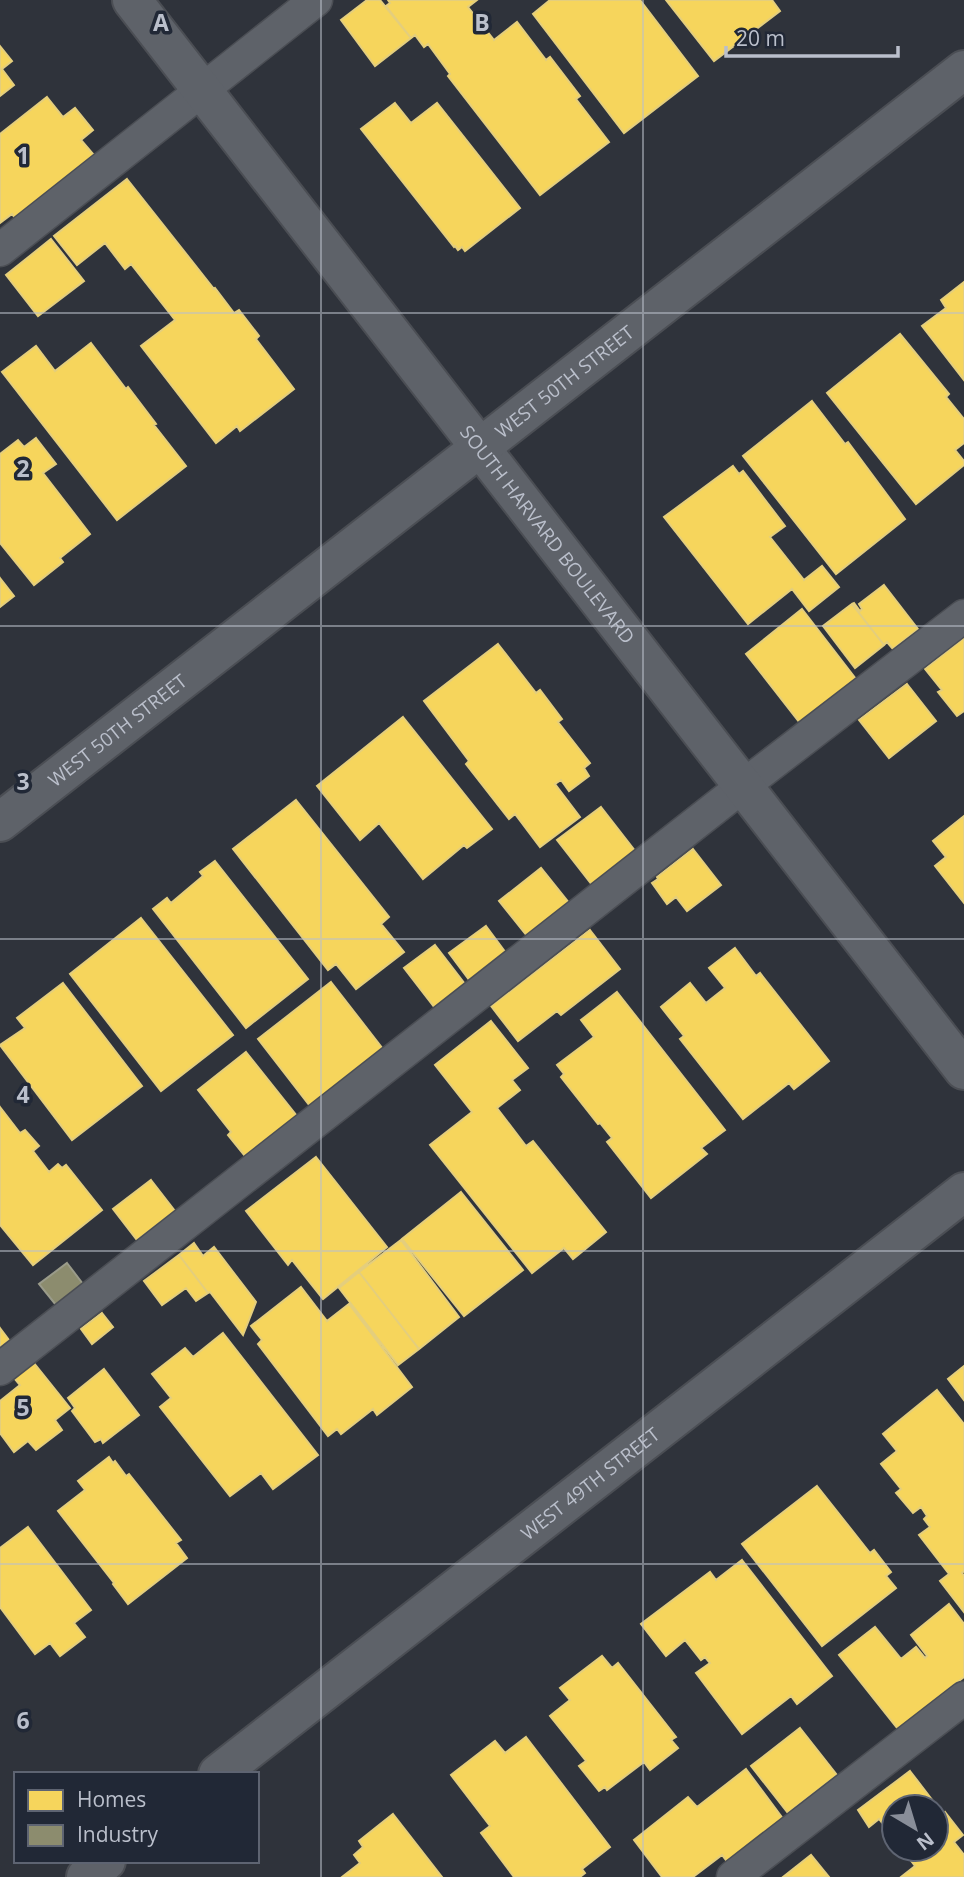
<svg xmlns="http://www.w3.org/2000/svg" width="964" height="1877" font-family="'Open Sans',sans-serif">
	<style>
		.homes { fill: #f6d55c; stroke: #e4ce7d; stroke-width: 2 }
		.industry { fill: #8c8c6e; stroke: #9a9b8a; stroke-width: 2 }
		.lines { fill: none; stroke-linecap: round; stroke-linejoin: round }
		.lane-casing { stroke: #4b4e54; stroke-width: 35 }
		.street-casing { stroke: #4b4e54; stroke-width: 42 }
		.lane { stroke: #5e6269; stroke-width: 32 }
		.street { stroke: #5e6269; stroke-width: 38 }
		.grid { fill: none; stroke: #babfcb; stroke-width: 2; stroke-opacity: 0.55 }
		.labels { text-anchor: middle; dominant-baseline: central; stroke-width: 7; stroke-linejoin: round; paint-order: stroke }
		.street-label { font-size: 19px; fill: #babfcb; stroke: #212836 }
		.grid-label { font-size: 23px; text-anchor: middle; font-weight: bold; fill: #babfcb; stroke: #212836; stroke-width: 7; stroke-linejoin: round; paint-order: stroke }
	</style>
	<rect width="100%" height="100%" fill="#2f333b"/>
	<path class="homes" d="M367,0H380L411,38L375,66L341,20Z
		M388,0H477L468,7L494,40L517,22L546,60L550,57L580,96L576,99L609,142L540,195L448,76L450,74L428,44L424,47L415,35L411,38L386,6L390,3Z
		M550,0H640L698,76L624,133L533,14Z
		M666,0H772L780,11L714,61Z
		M0,46L12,61L2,69L14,85L0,96Z
		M47,97L63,117L75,108L93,130L81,140L94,155L15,218L12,214L0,223V134Z
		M395,103L411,123L437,103L520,208L465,251L462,247L458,250L455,246L454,247L361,129Z
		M127,179L214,289L215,288L234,313L239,310L259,336L256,339L294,389L240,431L237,426L216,443L141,346L175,320L131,264L125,269L105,243L77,265L54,236Z
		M51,239L84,281L38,316L6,275Z
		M964,282V380L922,326L946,308L941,300Z
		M900,334L949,394L946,397L964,419V443L955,450L964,461V465L916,504L827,393Z
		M91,343L126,389L128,387L156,424L154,425L186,466L117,520L2,372L36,346L55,371Z
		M812,401L845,444L848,442L905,519L836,574L743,456Z
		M36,438L56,464L43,473L90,534L60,558L63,562L34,585L0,543V454L18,440L24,447Z
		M733,466L739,474L743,471L785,526L770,537L804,580L822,566L839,587L809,611L792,589L748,624L664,517Z
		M0,578L14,596L0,607Z
		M884,585L918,629L893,649L887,642L884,645L852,604L854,603L860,611L862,609L859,604Z
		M852,604L884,645L855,668L823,626Z
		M802,609L856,679L800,723L746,654Z
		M964,638V711L957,716L938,692L942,690L925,669Z
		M498,644L536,693L540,690L562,719L558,722L590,763L584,768L589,776L569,791L561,780L555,784L580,817L540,847L515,814L509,819L466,764L469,761L424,701Z
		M907,684L936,721L889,758L859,720Z
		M403,717L492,829L467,848L464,845L423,879L379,823L360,840L317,786Z
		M296,800L389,917L381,924L404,952L356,989L336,964L328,970L233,849Z
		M601,807L636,852L593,886L557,840Z
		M964,816V903L935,866L946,857L933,841Z
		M693,849L721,885L687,911L676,897L667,904L652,883L658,879L657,877Z
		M215,861L308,979L246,1028L153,909L167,898L171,903L203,876L200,872Z
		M541,868L570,904L528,937L499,901Z
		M141,918L233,1035L161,1091L70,974Z
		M486,926L506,953L470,981L449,953Z
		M590,930L620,969L561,1015L557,1011L518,1041L491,1006Z
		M435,945L465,984L435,1008L404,968Z
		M735,948L756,976L760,973L829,1061L794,1089L789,1083L743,1119L680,1039L684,1036L661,1007L690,983L706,1003L725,988L709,968Z
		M331,982L383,1049L310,1106L258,1039Z
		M63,983L142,1086L72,1140L0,1045L25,1028L17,1018Z
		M617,992L725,1130L701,1148L707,1154L651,1198L607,1142L612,1138L600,1123L598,1124L561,1077L564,1074L557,1065L594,1037L581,1020Z
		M491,1021L528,1068L512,1080L520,1090L497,1108L526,1146L533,1141L606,1232L573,1259L564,1248L532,1273L430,1145L472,1112L435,1065Z
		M246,1052L297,1116L245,1156L228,1135L231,1132L198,1090Z
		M0,1107L20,1133L25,1130L39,1146L33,1151L49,1172L58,1164L62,1168L66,1165L102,1210L33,1265L0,1225Z
		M316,1157L387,1247L323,1299L292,1260L288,1265L246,1211Z
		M151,1180L175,1211L137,1240L113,1209Z
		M461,1192L523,1270L464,1316L402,1239Z
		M401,1240L459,1317L419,1349L359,1272Z
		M194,1243L203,1256L214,1247L256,1302L243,1335L210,1292L208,1293L179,1255Z
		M179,1255L208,1293L196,1301L186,1288L162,1305L144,1281Z
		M359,1272L419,1349L398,1365L339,1288Z
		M301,1287L327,1321L349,1304L412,1387L377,1415L373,1409L341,1434L337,1429L328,1436L258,1344L262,1340L251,1326Z
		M102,1313L113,1327L92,1344L81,1329Z
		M0,1328L9,1340L0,1348Z
		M223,1333L318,1455L273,1489L261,1473L230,1496L160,1407L171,1398L152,1374L185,1348L193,1357Z
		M34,1363L70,1408L55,1420L62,1430L36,1450L28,1441L14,1452L0,1433V1401L20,1385L14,1378Z
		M964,1366V1400L948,1379Z
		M104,1369L139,1415L103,1443L101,1439L95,1442L72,1411L75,1408L68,1398Z
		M937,1390L964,1424V1571L962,1573L964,1576V1612L940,1581L949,1574L919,1535L930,1527L924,1519L927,1516L921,1507L913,1513L896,1493L901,1489L881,1464L897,1451L883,1434Z
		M109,1457L113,1463L115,1461L126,1476L129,1474L181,1540L176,1543L187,1558L128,1604L113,1584L114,1583L58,1511L85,1490L78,1481Z
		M817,1486L870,1553L874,1550L891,1572L886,1576L896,1588L822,1646L742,1544Z
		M28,1527L91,1610L74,1623L85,1637L60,1656L50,1643L35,1654L0,1607V1548Z
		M742,1560L832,1676L797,1704L791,1696L742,1734L696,1673L710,1663L705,1657L701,1660L685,1640L666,1656L641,1624L710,1572L716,1580Z
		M949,1604L964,1624V1677L898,1729L839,1655L875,1627L901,1659L916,1647L925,1658L927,1656L911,1635Z
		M602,1656L612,1668L618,1663L676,1737L671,1740L678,1748L650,1770L644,1762L607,1790L605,1787L599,1791L579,1766L586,1761L550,1716L570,1700L560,1688Z
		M800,1728L837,1775L788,1813L751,1766Z
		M526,1737L610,1847L582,1869L585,1873L580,1877H514L481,1833L490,1826L451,1775L495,1741L505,1753Z
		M746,1769L784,1820L729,1864L722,1855L693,1877H662L634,1840L688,1797L697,1807Z
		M910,1771L943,1814L945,1812L963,1835L954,1842L964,1855V1877H901L915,1866L902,1849H936V1807H894V1838L879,1819L869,1827L858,1810Z
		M393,1814L442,1877H342L360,1863L354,1855L363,1847L359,1841Z
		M811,1855L829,1877H783Z"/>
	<path class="industry" d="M67,1263L83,1284L56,1305L39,1284Z"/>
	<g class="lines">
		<g class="lane-casing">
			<path id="lane" d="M0,250L316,0
				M0,1369L743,786L964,616
				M733,1877L964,1698"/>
		</g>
		<g class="street-casing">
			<g id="street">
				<path id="s1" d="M132,0L964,1070"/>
				<path id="s2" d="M0,822L964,70"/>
				<path id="s3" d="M218,1774L964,1192"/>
				<path d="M86,1877L106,1861"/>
			</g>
		</g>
		<use href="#lane" class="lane"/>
		<use href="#street" class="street"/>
	</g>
	<path class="grid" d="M321,0V1877M643,0V1877M0,313H964M0,626H964M0,939H964M0,1251H964M0,1564H964"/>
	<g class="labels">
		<g class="street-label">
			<text stroke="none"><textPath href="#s2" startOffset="716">WEST 50TH STREET</textPath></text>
			<text stroke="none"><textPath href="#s1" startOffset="677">SOUTH HARVARD BOULEVARD</textPath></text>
			<text stroke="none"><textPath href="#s2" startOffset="149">WEST 50TH STREET</textPath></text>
			<text stroke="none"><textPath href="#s3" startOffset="472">WEST 49TH STREET</textPath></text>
		</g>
	</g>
	<g class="grid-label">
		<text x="161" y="31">A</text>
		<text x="482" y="31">B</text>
		<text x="23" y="164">1</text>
		<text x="23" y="477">2</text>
		<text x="23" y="790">3</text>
		<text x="23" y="1103">4</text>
		<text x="23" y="1416">5</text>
		<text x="23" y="1729">6</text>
	</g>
	<rect x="14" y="1772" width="245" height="91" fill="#212836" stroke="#5e6472" stroke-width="2"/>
	<rect x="28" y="1790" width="35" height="21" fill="#f6d55c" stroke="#5e6472" stroke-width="2"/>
	<text x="77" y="1807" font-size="21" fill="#babfcb">Homes</text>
	<rect x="28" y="1825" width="35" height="21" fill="#8c8c6e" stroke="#5e6472" stroke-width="2"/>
	<text x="77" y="1842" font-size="21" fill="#babfcb">Industry</text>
	<g transform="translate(915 1828) rotate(142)"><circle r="33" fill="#212836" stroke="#5e6472" stroke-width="2"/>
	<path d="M0-5L12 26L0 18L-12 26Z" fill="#898e99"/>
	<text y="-10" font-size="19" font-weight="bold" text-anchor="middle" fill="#babfcb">N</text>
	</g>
	<path d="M726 46v10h172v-10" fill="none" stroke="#babfcb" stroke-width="3.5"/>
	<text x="736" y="46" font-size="21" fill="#babfcb" stroke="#212836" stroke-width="5" paint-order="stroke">20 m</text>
</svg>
